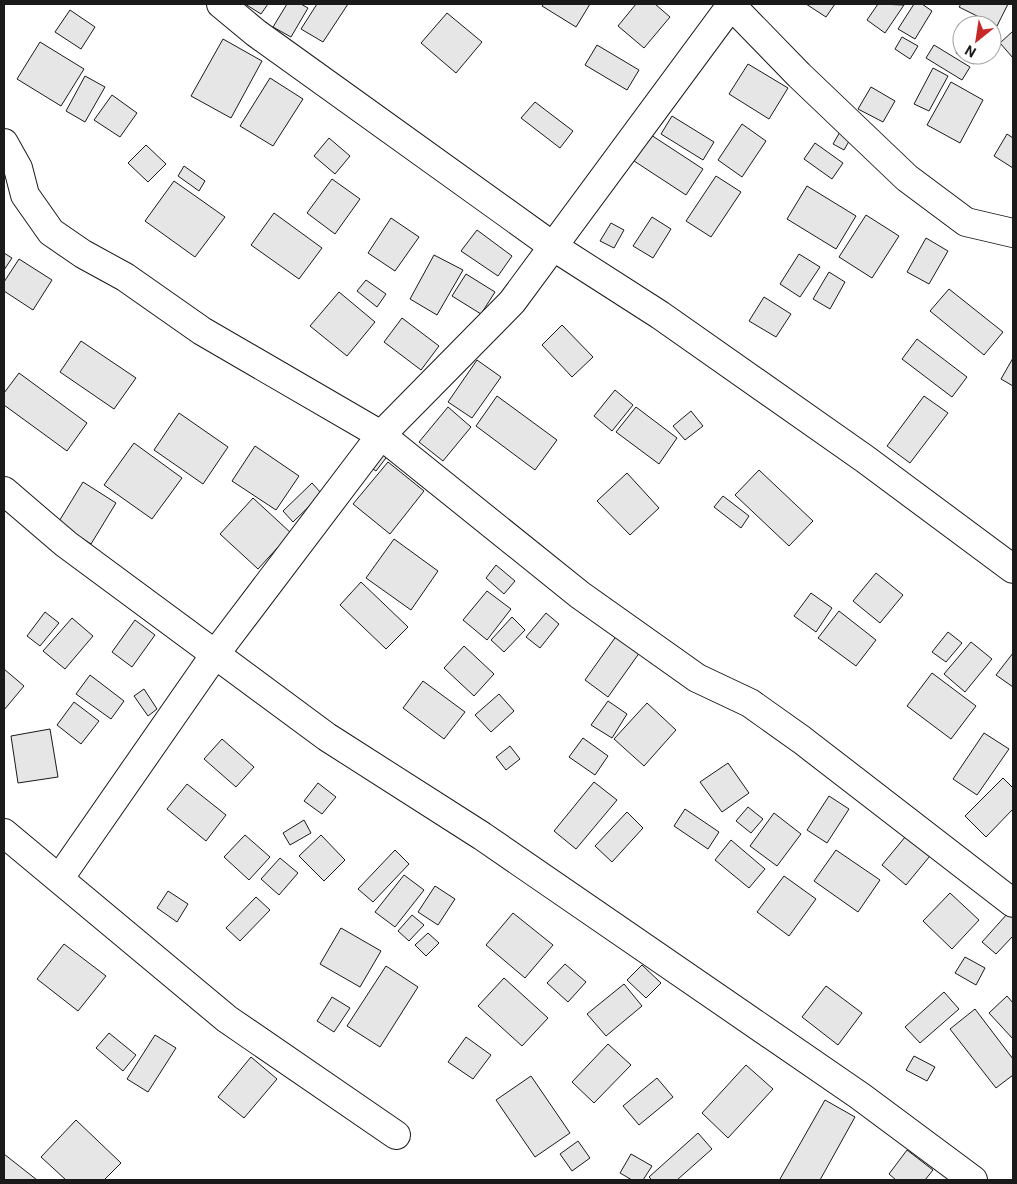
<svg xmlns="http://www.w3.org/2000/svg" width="1017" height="1184" font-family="Roboto,sans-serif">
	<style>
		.building { fill: #e6e6e6; stroke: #1a1a1a }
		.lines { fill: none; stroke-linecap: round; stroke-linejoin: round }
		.minor-casing { stroke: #1a1a1a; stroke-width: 30 }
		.minor { stroke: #fff; stroke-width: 28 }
	</style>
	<rect width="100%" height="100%" fill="#fff"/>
	<path class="building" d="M245,4H268L261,14Z
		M287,4H301L308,8L291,37L273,27Z
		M317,4H348L323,42L301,29Z
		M544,4H590L576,27L542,6Z
		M636,4H655L670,17L644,48L618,26Z
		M806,4H835L826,17Z
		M878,4L904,5L885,33L867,20Z
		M914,4H922L932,11L915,39L898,29Z
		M961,4H1008L997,26L959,7Z
		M70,10L95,27L81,49L55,32Z
		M447,13L482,42L456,73L421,43Z
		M1013,31V58L1000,43Z
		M902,37L918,46L910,59L895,49Z
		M223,39L262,61L231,118L191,96Z
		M40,42L84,69L61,106L17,79Z
		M962,42V55H979L974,64L956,53Z
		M597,45L639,70L627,90L585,65Z
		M934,45L970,67L962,80L926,58Z
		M748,64L788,88L769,119L729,94Z
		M933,68L948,76L929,111L914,104Z
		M85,76L105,87L85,122L66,111Z
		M270,78L303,99L273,146L240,126Z
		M951,82L983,100L960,143L927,125Z
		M871,87L895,101L883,122L858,109Z
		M112,95L137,113L120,137L94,120Z
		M535,102L573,131L560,148L521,118Z
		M672,116L714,142L703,160L661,134Z
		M742,124L766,141L742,177L718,160Z
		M841,130L852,136L844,150L833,144Z
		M648,133L703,169L686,195L631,159Z
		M1007,134L1013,138V168L994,156Z
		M329,138L350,156L335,174L314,156Z
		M815,143L843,163L832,179L804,159Z
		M146,145L166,164L148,182L128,163Z
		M184,166L205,181L199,191L178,176Z
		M716,176L741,192L711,237L686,221Z
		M332,179L360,199L335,234L307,213Z
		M174,181L225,217L195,257L145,221Z
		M807,186L856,216L836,249L787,219Z
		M274,213L322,248L299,279L251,245Z
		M866,215L899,236L872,278L839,257Z
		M652,217L671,229L653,258L633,246Z
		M391,218L419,237L395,271L368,253Z
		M611,223L624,230L614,248L600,241Z
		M477,230L512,256L498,276L461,251Z
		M926,238L948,251L929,284L907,272Z
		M4,253L12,258L4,270Z
		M799,254L820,267L800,297L780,284Z
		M434,255L463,270L437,315L410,299Z
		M19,259L52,280L33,310L4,291V282Z
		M829,272L845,282L830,309L813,299Z
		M466,274L495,292L481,314L452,296Z
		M366,280L386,294L377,307L357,291Z
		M949,289L1003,332L984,355L930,311Z
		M339,292L375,322L347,356L310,326Z
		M764,297L791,314L776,337L749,321Z
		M402,318L439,346L421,370L384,342Z
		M562,325L593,357L572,377L542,345Z
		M917,339L967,377L952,397L902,359Z
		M81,341L136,378L114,409L60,372Z
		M1013,358V386L1001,379Z
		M477,360L501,377L472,418L448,402Z
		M19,373L87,423L67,451L4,405V393Z
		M615,390L633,405L612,431L594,416Z
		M497,396L557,440L535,470L476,426Z
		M924,396L948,413L910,463L887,446Z
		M448,407L471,427L443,461L419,442Z
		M636,407L677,438L659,464L616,432Z
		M691,411L703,426L685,440L673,426Z
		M179,413L228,447L203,484L154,450Z
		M134,443L182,478L152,519L104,485Z
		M255,446L299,476L276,510L232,481Z
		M379,447L389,454L376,471L366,464Z
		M388,462L424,491L390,534L353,504Z
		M759,470L813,521L789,546L735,495Z
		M627,473L659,508L630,535L597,501Z
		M83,482L116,503L91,544L58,523Z
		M312,483L322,494L293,522L283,511Z
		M723,496L749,516L741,528L714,507Z
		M253,498L291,533L258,569L220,534Z
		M394,539L438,571L411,610L366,578Z
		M496,565L515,581L504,594L486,578Z
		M876,573L903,595L880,623L853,601Z
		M361,582L408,627L386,649L340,605Z
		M487,591L511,609L487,640L463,620Z
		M811,593L832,608L816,632L794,616Z
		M839,611L876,640L856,666L818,638Z
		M45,612L59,623L40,646L27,636Z
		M546,613L559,624L540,648L526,637Z
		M512,617L525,630L504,652L491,640Z
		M72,618L93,636L65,669L43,651Z
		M135,620L155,635L132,667L112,652Z
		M948,632L962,643L946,662L932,652Z
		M617,635L640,652L608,697L585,680Z
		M971,642L992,659L965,692L944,674Z
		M464,646L494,674L474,696L444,668Z
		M1013,653V687L996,675Z
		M4,669L24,686L4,710Z
		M932,673L976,706L951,739L907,706Z
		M90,675L124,701L111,719L76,694Z
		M423,681L465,712L444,739L403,708Z
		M144,689L157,709L148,716L134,696Z
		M499,694L514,711L491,732L475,715Z
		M608,701L627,714L612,738L591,725Z
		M74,702L99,721L81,744L57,725Z
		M647,703L676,730L644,766L614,739Z
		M50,729L58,777L18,783L11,736Z
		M984,733L1009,749L977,795L953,779Z
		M583,738L608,756L595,775L569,757Z
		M222,739L254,767L236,787L204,759Z
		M510,746L520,759L506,770L496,757Z
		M728,763L749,793L722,812L700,782Z
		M1003,778L1013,788V809L986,837L965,816Z
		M594,782L617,800L576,849L554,831Z
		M318,783L336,797L322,814L304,801Z
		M187,784L226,815L206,841L167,809Z
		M829,796L849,809L827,843L807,830Z
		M748,807L763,819L751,833L736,821Z
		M685,809L719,832L708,849L674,826Z
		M627,812L643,828L612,862L595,846Z
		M774,813L801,834L777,866L750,846Z
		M304,820L311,833L290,845L283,833Z
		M910,831L934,851L906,885L882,865Z
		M245,835L270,857L249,880L224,857Z
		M321,835L345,860L324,881L299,856Z
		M731,840L765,869L749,888L715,860Z
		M395,850L409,864L373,902L358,889Z
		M836,850L880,880L858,912L814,881Z
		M280,858L298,873L279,895L261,879Z
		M404,875L424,890L395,927L375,912Z
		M784,876L816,899L789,936L757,912Z
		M435,886L455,899L438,925L418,912Z
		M168,891L188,904L177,922L157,908Z
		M950,893L979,920L952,949L923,921Z
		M256,897L270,910L240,941L226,928Z
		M513,913L553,945L525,978L486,945Z
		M1008,913L1013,918V936L996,954L982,942Z
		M412,915L424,925L409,941L398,931Z
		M341,928L381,951L360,987L320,964Z
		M428,933L439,943L426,956L415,945Z
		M64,944L106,976L78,1011L37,979Z
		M965,957L985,968L976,985L955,973Z
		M565,964L586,982L568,1002L547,983Z
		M642,965L661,983L646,998L627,980Z
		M386,966L418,987L380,1047L347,1026Z
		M504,978L548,1018L522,1046L478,1006Z
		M624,984L642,1006L606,1036L587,1014Z
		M826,986L862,1013L838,1045L802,1017Z
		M944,992L959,1009L920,1043L905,1027Z
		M1007,996L1013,1003V1039L989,1013Z
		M332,997L350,1008L334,1032L317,1021Z
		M975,1009L1013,1059V1075L996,1088L950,1029Z
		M109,1033L136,1055L123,1071L96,1048Z
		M155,1035L176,1048L148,1092L127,1079Z
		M466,1037L491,1055L473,1079L448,1062Z
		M608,1044L631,1065L594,1103L572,1082Z
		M914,1056L935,1067L927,1081L906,1070Z
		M251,1057L277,1079L244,1118L218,1097Z
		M746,1065L773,1089L728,1138L702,1113Z
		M531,1076L570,1133L535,1157L496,1100Z
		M657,1078L673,1097L639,1125L623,1106Z
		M825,1100L855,1117L820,1180H782L780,1179Z
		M76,1120L121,1163L104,1180H66L41,1157Z
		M698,1133L712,1149L677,1180H652L649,1177Z
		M578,1141L590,1158L572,1171L560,1154Z
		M907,1150L933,1170L925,1180H896L889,1174Z
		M4,1154L37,1180H4Z
		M631,1154L652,1166L643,1180H632L620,1173Z"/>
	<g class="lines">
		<g class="minor-casing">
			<path id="minor" d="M221,4L256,33L554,247L660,315L865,459L1013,569
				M730,4L799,75L907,178L966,222L1013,233
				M4,143L18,168L25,195L51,232L83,254L125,277L202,331L381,435L580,595L697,678L750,703L802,740L1013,903
				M4,491L66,544L327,737L482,836L860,1096L973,1180
				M4,833L227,1019L396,1135
				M59,879L216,653L381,435L512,302L732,4"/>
		</g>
		<use href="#minor" class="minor"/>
	</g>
	<rect width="1017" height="1184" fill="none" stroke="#1a1a1a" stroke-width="10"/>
	<g transform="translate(977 40) rotate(210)"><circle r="24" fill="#ffffff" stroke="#a3a3a3"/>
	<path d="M0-4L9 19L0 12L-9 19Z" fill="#c62828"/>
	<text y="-8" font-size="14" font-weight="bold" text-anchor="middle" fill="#1a1a1a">N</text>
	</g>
</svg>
